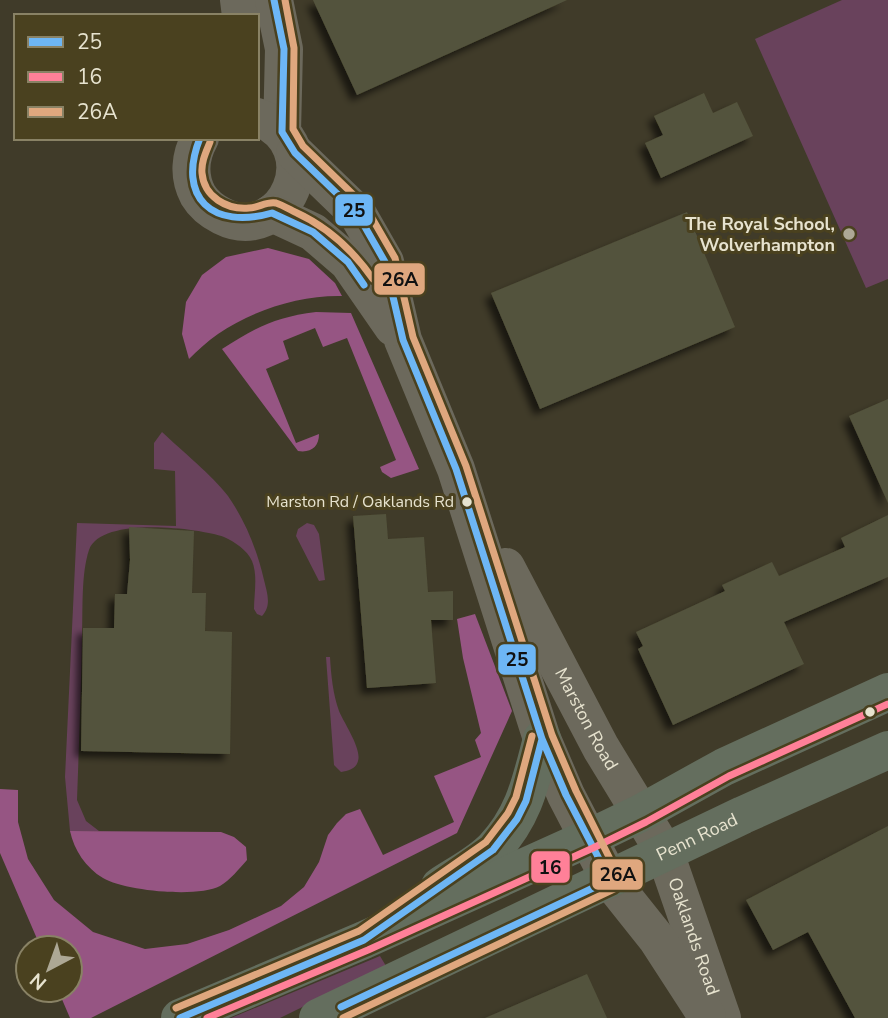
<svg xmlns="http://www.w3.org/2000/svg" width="888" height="1018" font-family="'Nunito Sans',sans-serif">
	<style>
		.green { fill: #69425c }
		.forest { fill: #965583 }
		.building { fill: #53533c; filter: url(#shadow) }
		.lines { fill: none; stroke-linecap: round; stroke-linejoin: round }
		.minor { stroke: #6c695c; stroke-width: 38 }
		.tertiary { stroke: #6c695c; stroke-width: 38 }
		.trunk { stroke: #646e5e; stroke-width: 38 }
		.bus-1-casing { stroke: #4a411f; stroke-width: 12 }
		.bus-2-casing { stroke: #4a411f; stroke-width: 12 }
		.bus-3-casing { stroke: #4a411f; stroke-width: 12 }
		.bus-1 { stroke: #6db6f5; stroke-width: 7 }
		.bus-2 { stroke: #ff8098; stroke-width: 7 }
		.bus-3 { stroke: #dfa77e; stroke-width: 7 }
		.poi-dot { fill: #ada895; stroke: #4a411f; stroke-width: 2.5 }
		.bus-dot { fill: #e7e3cf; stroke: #4a411f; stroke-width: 2.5 }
		.labels { text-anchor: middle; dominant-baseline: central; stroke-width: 6; stroke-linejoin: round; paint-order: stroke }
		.bus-label { font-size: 16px; fill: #e7e3cf; stroke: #4a411f; text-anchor: end }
		.poi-label { font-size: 18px; font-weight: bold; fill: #e7e3cf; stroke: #4a411f; text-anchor: end }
		.street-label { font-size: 18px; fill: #e7e3cf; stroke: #4a411f }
		.line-badge { stroke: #4a411f; stroke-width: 2.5 }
		.pale-badge-label { font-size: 19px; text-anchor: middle; font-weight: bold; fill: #111 }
	</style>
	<defs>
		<filter id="shadow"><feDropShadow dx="-6" dy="6" stdDeviation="3.5" flood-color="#0009"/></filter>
	</defs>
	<rect width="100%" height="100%" fill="#403b29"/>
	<path class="green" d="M842,0H888V279L866,288L755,39Z
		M162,432C182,451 212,475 228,496C246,522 257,550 264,580C267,593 272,605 262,616L257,614L254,609C254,595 258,575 252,561C247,550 235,542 224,537C198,528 101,516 89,550C81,574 83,609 82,635C81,690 79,745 77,800L86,821L99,831H70L65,777L77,523L176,526L175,471L154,469V443Z
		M307,523L314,525L319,534L325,580L319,581L296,536L298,529Z
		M326,657H330C331,675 333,694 339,711C344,723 362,749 358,761C356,769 348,771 341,772L334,765Z
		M380,956L386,966L280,1018H231Z"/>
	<path class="forest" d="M268,248L309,259L335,283L342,296C300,295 253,310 218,334C208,341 198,350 189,359L182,334L186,302L202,275L226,257Z
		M316,312L351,313L419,469L391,478L382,472L380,467L396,460L347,338L323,347L315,328L283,341L289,359L266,369L296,443L319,434C319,447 311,453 298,451L222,349C256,327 276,317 316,312Z
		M475,614L512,711L457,833L91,1018H70L58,990H70V948H41L0,853V789L18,790V822L28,859L54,900L93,932L145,949L187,944L229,930L281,906L304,887L319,862L328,835L337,823L346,814L360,809L383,855L454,822L434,776L481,757L475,740L481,733L463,658L457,619Z
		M70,831L221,832L234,837L246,847L247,860C239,869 230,880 220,886C198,898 125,891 103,878C86,868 74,850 70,831Z"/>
	<path class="building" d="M313,0H567L357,95Z
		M704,93L713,113L737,102L753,136L661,178L645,143L663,135L654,116Z
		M687,212L735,327L540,409L491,293Z
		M888,399V503L849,416Z
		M386,514L388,539L424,537L428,592L453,591V620H431L436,683L367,688L353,516Z
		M888,515V577L784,622L804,664L673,725L638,649L643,646L636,632L725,591L722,585L772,562L779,576L845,547L841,538Z
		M129,527L194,531L192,593H206L205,631L232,632L230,754L81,751L83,628H114L115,594H127L130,560Z
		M888,826V1018H855L808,932L773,950L746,900Z
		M587,974L607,1018H485Z"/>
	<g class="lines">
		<g class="minor">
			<path id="s1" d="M665,853L722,1018"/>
			<path d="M610,880L657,939L707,1016"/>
		</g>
		<g class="tertiary">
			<path d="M239,0L241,16"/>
			<path d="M274,0L284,49L282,132"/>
			<path d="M200,138C190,156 188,176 198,195C204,205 212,211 222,216C284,247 332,146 257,117"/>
			<path d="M295,153L357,213L385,262L403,340L456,469L542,739L566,795L610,880"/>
			<path d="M272,213L313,232L348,262L393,327"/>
			<path id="s2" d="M506,567L601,748L665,853"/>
		</g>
		<g class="trunk">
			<path d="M440,886C458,874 480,863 494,848C525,815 531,780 542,739"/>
			<path d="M180,1018L364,940L589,838L641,813L724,767L888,692"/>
			<path id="s3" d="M318,1018L743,815L888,750"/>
		</g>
		<g class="bus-1-casing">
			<path id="bus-1" d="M274,0L284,49L282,132L295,153L357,213L385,262L403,340L456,469L542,739L566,795L610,880
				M200,138C176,198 213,230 272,213L313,232L348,262L364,285
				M341,1007L610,880
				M180,1018L364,940L493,850L517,819L526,801L542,739"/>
		</g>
		<g class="bus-2-casing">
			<path id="bus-2" d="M207,1018L368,950L593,848L646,822L729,776L888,704"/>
		</g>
		<g class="bus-3-casing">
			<path id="bus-3" d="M285,0L294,48L293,129L303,146L365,206L395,258L413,337L466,466L552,735L576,791L620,879L619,885L614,889L343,1018
				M210,142C206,152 201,162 202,173C204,197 227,210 249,208C258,208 267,201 276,203C282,205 289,209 295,212C328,227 352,249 373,279
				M176,1008L359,931L486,842L508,813L516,797L532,736"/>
		</g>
		<use href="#bus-1" class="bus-1"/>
		<use href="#bus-2" class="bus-2"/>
		<use href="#bus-3" class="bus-3"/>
	</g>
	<circle class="poi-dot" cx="849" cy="234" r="7"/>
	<g class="bus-dot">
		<circle cx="467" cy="502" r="6"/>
		<circle cx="870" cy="712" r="6"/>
	</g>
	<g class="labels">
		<g class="bus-label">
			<text x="454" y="502">Marston Rd / Oaklands Rd</text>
		</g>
		<g class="poi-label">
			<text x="835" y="224">The Royal School,<tspan x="835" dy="21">Wolverhampton</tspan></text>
		</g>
		<g class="street-label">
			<text stroke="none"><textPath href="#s2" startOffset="172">Marston Road</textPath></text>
			<text stroke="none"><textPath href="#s3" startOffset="420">Penn Road</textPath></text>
			<text stroke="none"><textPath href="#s1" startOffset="88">Oaklands Road</textPath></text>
		</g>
	</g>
	<g class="line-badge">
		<rect x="334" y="193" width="40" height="34" rx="7" fill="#6db6f5"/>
		<rect x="373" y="262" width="53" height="34" rx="7" fill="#dfa77e"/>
		<rect x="497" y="643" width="40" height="33" rx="7" fill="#6db6f5"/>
		<rect x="530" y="850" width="41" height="34" rx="7" fill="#ff8098"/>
		<rect x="591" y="858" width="53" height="33" rx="7" fill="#dfa77e"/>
	</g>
	<g class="pale-badge-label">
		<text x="354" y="217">25</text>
		<text x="400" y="286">26A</text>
		<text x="517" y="666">25</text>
		<text x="550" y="874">16</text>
		<text x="618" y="881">26A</text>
	</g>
	<rect x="14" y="14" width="245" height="126" fill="#4a411f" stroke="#898265" stroke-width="2"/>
	<rect x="28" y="37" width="35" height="10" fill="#6db6f5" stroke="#898265" stroke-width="2"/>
	<text x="77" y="49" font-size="21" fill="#e7e3cf">25</text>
	<rect x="28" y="72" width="35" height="10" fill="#ff8098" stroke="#898265" stroke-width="2"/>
	<text x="77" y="84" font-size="21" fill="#e7e3cf">16</text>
	<rect x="28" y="107" width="35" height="10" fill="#dfa77e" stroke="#898265" stroke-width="2"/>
	<text x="77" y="119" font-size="21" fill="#e7e3cf">26A</text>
	<g transform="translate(49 969) rotate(221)"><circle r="33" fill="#4a411f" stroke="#898265" stroke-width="2"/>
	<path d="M0-5L12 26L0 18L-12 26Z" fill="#ada895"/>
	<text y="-10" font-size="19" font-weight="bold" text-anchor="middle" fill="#e7e3cf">N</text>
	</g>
</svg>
